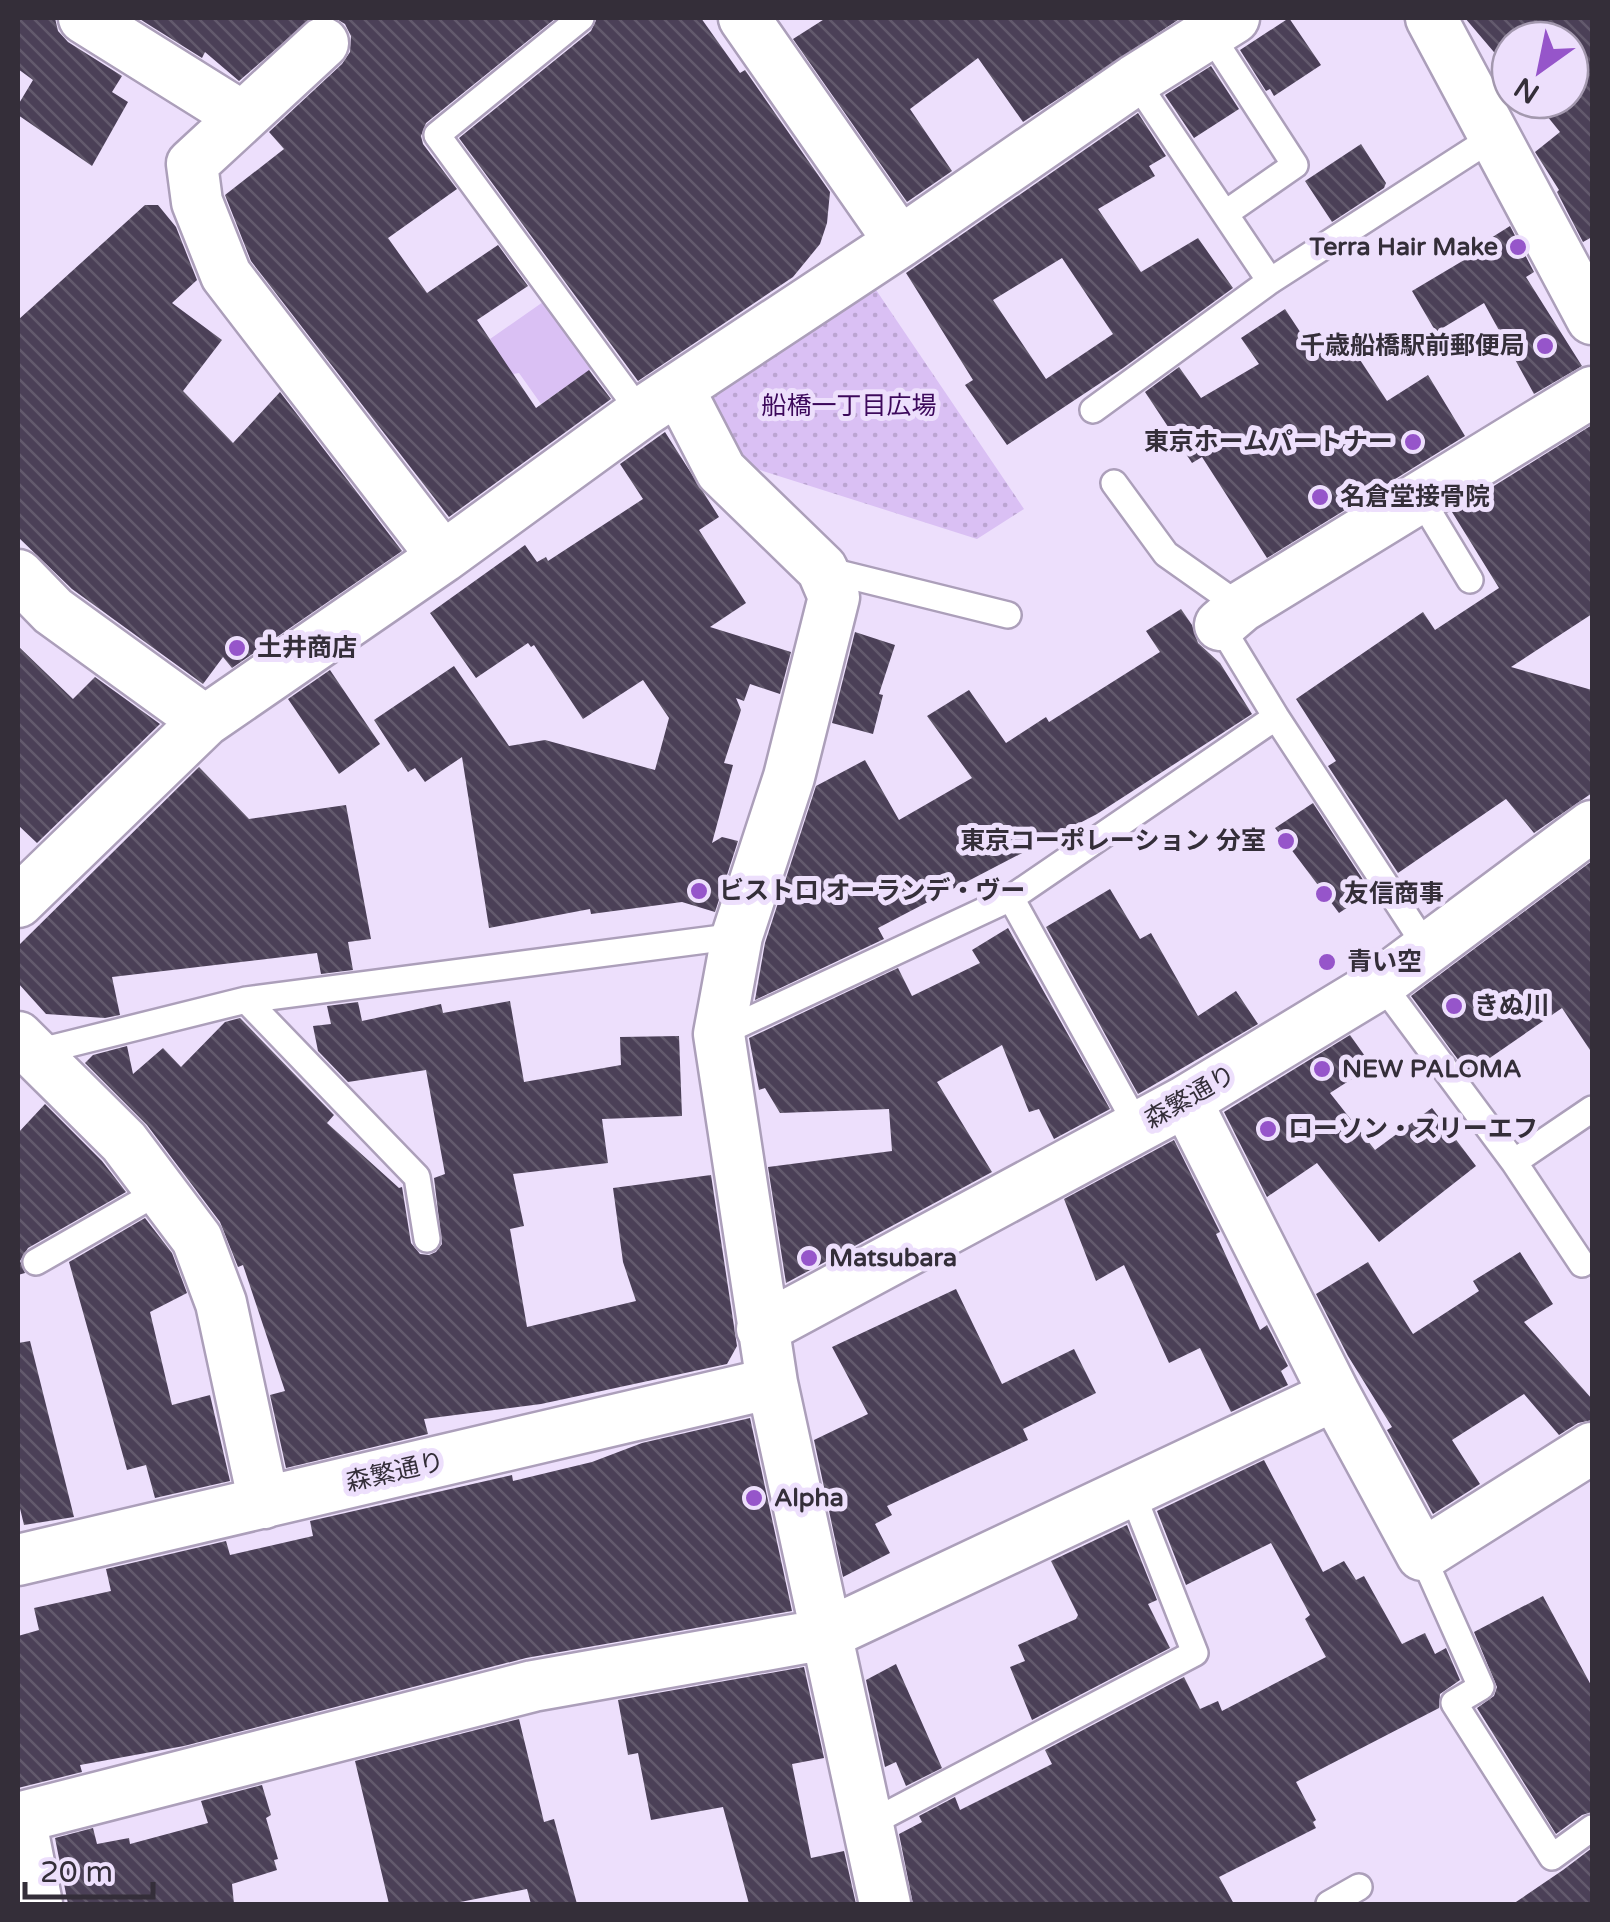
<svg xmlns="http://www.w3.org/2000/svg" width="1610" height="1922" font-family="'Varela Round','Noto Sans JP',sans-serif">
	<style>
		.green { fill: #dac0f4 }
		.park { fill: url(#park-dots) }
		.building { fill: url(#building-back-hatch); fill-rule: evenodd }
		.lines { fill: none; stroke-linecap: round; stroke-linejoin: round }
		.service-casing { stroke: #ac9fba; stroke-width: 30 }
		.minor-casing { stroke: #ac9fba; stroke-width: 55 }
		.service { stroke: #fff; stroke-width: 25 }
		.minor { stroke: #fff; stroke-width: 50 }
		.poi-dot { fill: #9655ca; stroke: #eddffc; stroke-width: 4 }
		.labels { text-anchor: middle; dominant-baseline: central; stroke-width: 10; stroke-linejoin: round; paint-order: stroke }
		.poi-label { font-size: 25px; font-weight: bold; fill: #342e39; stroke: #eddffc; text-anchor: start }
		.park-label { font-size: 25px; fill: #3c085b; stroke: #eddffc }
		.street-label { font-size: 25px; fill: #342e39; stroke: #eddffc }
	</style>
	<defs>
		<pattern id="park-dots" width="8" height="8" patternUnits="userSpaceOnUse" patternTransform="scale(2.5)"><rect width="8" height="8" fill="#dac0f4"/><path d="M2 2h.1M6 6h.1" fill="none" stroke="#bca5d2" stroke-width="1.8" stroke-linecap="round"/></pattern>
		<pattern id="building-back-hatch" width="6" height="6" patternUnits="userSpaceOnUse" patternTransform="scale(2.5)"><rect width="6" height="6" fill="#4b4057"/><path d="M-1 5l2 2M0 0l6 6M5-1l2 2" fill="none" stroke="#635a6d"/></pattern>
	</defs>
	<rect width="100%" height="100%" fill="#eddffc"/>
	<path class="green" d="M543,302L550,313L554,310L597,365L541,404L519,373L513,374L490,339Z"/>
	<path class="park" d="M872,284L1024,509L977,539L738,463L704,394Z"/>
	<path class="building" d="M18,18H55L58,31L68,42L122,76L112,92L128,102L92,166L18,115V105L33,80L18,69Z
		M138,18H312L239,81L205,52L202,58Z
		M335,18H556L426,123L421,136L423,144L457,189L388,238L427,293L498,245L528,286L477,320L536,408L589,370L611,399L449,517L251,261L225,195L284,149L269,132L342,64L350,52L351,36L345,24Z
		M597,18H701L740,73L745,70L830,192L827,223L820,244L793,277L638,381L459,138L591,31Z
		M826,18H1181L1023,122L978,58L910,109L952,171L907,202L793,39Z
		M1289,18L1321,65L1274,96L1270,89L1266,91L1240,50Z
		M1465,18H1592V237L1583,242L1557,192L1559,190L1535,152L1560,132L1534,100H1570V40H1510V71Z
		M1211,66L1239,109L1194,138L1165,95Z
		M1138,113L1166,156L1149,166L1155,176L1098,209L1141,272L1198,238L1233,288L1123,368L1007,445L965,385L973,380L906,273ZM1062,258L1113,334L1046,379L993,300Z
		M1361,144L1386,183L1384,188L1332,222L1305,181Z
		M145,205H158L176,227L197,280L172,303L222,340L183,391L233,443L280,392L402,551L232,668L223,657L203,684L72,589L18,537V320Z
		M1510,226L1534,272L1526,277L1582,366L1534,394L1484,303L1436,332L1412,291L1486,247L1483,243Z
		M1285,309L1316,356L1345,337L1387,401L1428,375L1465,436L1267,558L1202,457L1192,463L1145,392L1179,367L1201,398L1259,364L1241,338Z
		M1592,425V614L1511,667L1592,690V793L1534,833L1506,799L1398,873L1328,766L1336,761L1296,699L1423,612L1435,630L1499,588L1452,512Z
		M665,432L719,517L699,530L746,603L710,627L791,652L780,694L750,684L744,701L736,698L741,710L724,763L733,765L712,843L722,837L738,841L715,912L682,902L591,914L590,909L489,928L462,757L425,782L415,768L408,772L374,720L454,666L509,746L545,740L655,770L669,718L643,680L583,719L534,645L531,647L528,643L476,678L430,613L525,545L537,562L546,557L548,561L643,499L620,464Z
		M1181,609L1192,625L1198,643L1220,663L1252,714L1097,814L878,928L884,939L755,1000L765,943L816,786L865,760L899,820L972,778L927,716L969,690L1006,743L1046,717L1049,722L1160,652L1146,631Z
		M855,632L895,645L879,694L883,695L873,734L832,723Z
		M18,646L73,699L95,677L160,724L37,843L18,825Z
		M330,670L380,744L339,774L288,699Z
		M199,767L249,819L346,805L371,939L348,942L353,970L321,974L317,953L112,977L120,1015L105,1018L46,1014L18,983V946Z
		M1313,803L1371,892L1339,913L1275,828Z
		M1592,861V1053L1562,1008L1468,1073L1411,996Z
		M1110,889L1140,939L1151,933L1198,1016L1236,991L1258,1024L1138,1094L1046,927Z
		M1008,928L1110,1109L1054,1139L1039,1109L1029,1112L1002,1045L937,1082L992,1172L786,1283L768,1167L892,1151L889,1109L780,1113L765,1088L759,1090L749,1038L898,968L912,996L980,963L972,950Z
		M510,1001L524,1082L621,1065L620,1037L679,1036L682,1116L602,1119L608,1163L513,1174L524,1226L510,1229L527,1327L636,1301L623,1262L613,1188L711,1175L737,1346L727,1364L541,1404L424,1419L428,1434L286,1468L270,1395L285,1391L243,1265L238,1267L220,1222L147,1125L85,1063L93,1055L127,1046L133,1074L163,1048L181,1067L225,1022L240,1018L334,1115L327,1123L399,1188L402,1187L411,1243L420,1254L429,1255L436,1252L442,1244L434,1178L445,1174L426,1070L348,1082L318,1051L313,1026L331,1024L327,1006L358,1002L362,1021L441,1004L443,1013Z
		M1350,1035L1372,1066L1330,1093L1375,1150L1432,1108L1476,1166L1379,1242L1317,1163L1267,1197L1224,1112Z
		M45,1104L102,1161L126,1192L28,1248L20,1261L25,1273L18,1275V1133Z
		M1174,1140L1220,1232L1216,1234L1260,1330L1267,1325L1288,1366L1281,1371L1288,1385L1231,1412L1200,1348L1169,1363L1124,1265L1096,1281L1064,1199Z
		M145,1218L172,1253L187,1293L150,1312L172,1405L210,1395L230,1481L155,1498L146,1465L127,1470L69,1262Z
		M1520,1252L1553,1304L1524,1322L1592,1399V1420L1578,1423L1559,1435L1524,1394L1452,1440L1480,1484L1433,1514L1387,1430L1392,1427L1348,1356L1316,1294L1368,1262L1413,1334L1479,1291L1473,1281Z
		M956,1289L1002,1384L1074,1349L1096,1393L1023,1429L1028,1440L887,1506L892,1515L875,1524L890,1553L843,1577L814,1440L868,1414L832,1347Z
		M30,1341L74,1517L24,1525L18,1500V1343Z
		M750,1418L792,1611L526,1658L184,1746L80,1765L82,1772L18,1788V1636L39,1630L34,1608L111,1591L106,1569L226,1541L230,1555L313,1536L310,1521L512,1475L513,1481L592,1462L642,1443Z
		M1264,1460L1323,1572L1344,1561L1356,1580L1364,1576L1402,1644L1425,1633L1435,1654L1446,1648L1460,1680L1440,1694L1439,1708L1296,1782L1316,1820L1313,1822L1316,1828L1219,1877L1234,1904H913L899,1834L922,1822L919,1816L955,1797L960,1810L1052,1764L1045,1750L1184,1677L1200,1709L1218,1701L1222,1711L1326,1657L1305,1619L1310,1615L1271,1543L1186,1585L1157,1511Z
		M1127,1525L1157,1600L1148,1604L1170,1648L1032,1720L1010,1667L1025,1661L1018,1645L1076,1619L1078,1615L1051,1561Z
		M1543,1596L1592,1687V1812L1582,1815L1556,1834L1477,1708L1494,1696L1497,1687L1474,1632Z
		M896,1664L942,1768L906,1786L896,1762L885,1767L866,1680Z
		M804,1667L824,1758L792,1764L811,1858L844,1851L856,1904H749L723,1807L651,1820L638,1753L628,1755L618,1700Z
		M519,1719L544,1822L554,1819L577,1904H531L527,1889L450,1904H389L355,1761Z
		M262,1785L271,1815L266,1818L278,1859L274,1860L277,1870L232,1884L234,1904H68L55,1838L93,1828L97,1844L129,1838L130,1844L208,1823L201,1801Z
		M1592,1848V1904H1513L1563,1870Z"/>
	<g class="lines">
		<g class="service-casing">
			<path id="service" d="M581,18L437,135L641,413
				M1210,34L1295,165L1226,213
				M1135,80L1270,281
				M1093,410L1270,281L1495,136
				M1114,483L1166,554L1241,607
				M1421,499L1470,580
				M822,569L1008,615
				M1220,625L1276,717L1427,948
				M1011,898L1138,1127
				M1381,983L1514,1162L1582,1264
				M246,1000L417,1177L427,1239
				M719,1034L1011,898L1276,717
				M40,1060L53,1048L246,1000L737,936
				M1514,1162L1592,1109
				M36,1262L160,1191
				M1422,1555L1481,1687L1454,1703L1552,1857L1592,1828
				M867,1825L1195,1653L1131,1490
				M1329,1904L1359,1887"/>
		</g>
		<g class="minor-casing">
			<path id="minor" d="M84,18L241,116
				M744,18L900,242
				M1431,18L1592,319
				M323,43L192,164L197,202L226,275L443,557
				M679,390L721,471L822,569L834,597L789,777L737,936L719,1034L772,1383L885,1904
				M18,575L53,611L205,721
				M1220,625L1241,607L1592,392
				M18,902L205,721L443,557L641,413L900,242L1135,80L1234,18
				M18,1037L124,1142L197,1239L221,1303L264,1503
				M1186,1101L1335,1395L1422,1555L1592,1448
				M762,1329L1186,1101L1381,983L1592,826
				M18,1560L772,1383
				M20,1817L37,1904
				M18,1818L533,1686L827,1634L1335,1395"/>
		</g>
		<use href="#service" class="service"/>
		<use href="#minor" class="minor"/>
	</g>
	<g class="poi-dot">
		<circle cx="1518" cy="247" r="10"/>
		<circle cx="1545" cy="346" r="10"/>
		<circle cx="1413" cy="442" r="10"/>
		<circle cx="1320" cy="497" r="10"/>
		<circle cx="237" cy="648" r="10"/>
		<circle cx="1286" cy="841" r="10"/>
		<circle cx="699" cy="891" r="10"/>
		<circle cx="1324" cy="894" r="10"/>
		<circle cx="1327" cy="962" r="10"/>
		<circle cx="1454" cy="1006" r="10"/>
		<circle cx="1322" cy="1069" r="10"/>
		<circle cx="1268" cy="1129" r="10"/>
		<circle cx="809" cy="1258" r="10"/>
		<circle cx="754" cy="1498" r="10"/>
	</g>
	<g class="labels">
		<g class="poi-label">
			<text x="1498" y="247" text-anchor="end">Terra Hair Make</text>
			<text x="1525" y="346" text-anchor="end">千歳船橋駅前郵便局</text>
			<text x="1393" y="442" text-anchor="end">東京ホームパートナー</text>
			<text x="1340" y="497">名倉堂接骨院</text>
			<text x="257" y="648">土井商店</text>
			<text x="1266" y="841" text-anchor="end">東京コーポレーション 分室</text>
			<text x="719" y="891">ビストロ オーランデ・ヴー</text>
			<text x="1344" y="894">友信商事</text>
			<text x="1347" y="962">青い空</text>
			<text x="1474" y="1006">きぬ川</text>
			<text x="1342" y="1069">NEW PALOMA</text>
			<text x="1288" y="1129">ローソン・スリーエフ</text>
			<text x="829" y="1258">Matsubara</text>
			<text x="774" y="1498">Alpha</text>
		</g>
		<g class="park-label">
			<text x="849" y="406">船橋一丁目広場</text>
		</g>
		<g class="street-label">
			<text transform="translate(1190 1097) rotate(-30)">森繁通り</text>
			<text transform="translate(395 1472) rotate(-13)">森繁通り</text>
		</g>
	</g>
	<rect width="1610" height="1922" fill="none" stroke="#342e39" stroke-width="40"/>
	<g transform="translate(1540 70) rotate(213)"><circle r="48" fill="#eddffc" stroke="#a398ae" stroke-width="2.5"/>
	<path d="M0-8L18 38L0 25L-18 38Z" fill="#9655ca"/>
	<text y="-15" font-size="28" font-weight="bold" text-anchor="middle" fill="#342e39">N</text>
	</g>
	<path d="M25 1882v15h128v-15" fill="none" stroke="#342e39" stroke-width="5"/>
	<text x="40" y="1882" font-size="30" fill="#342e39" stroke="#eddffc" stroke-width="8" paint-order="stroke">20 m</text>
</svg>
